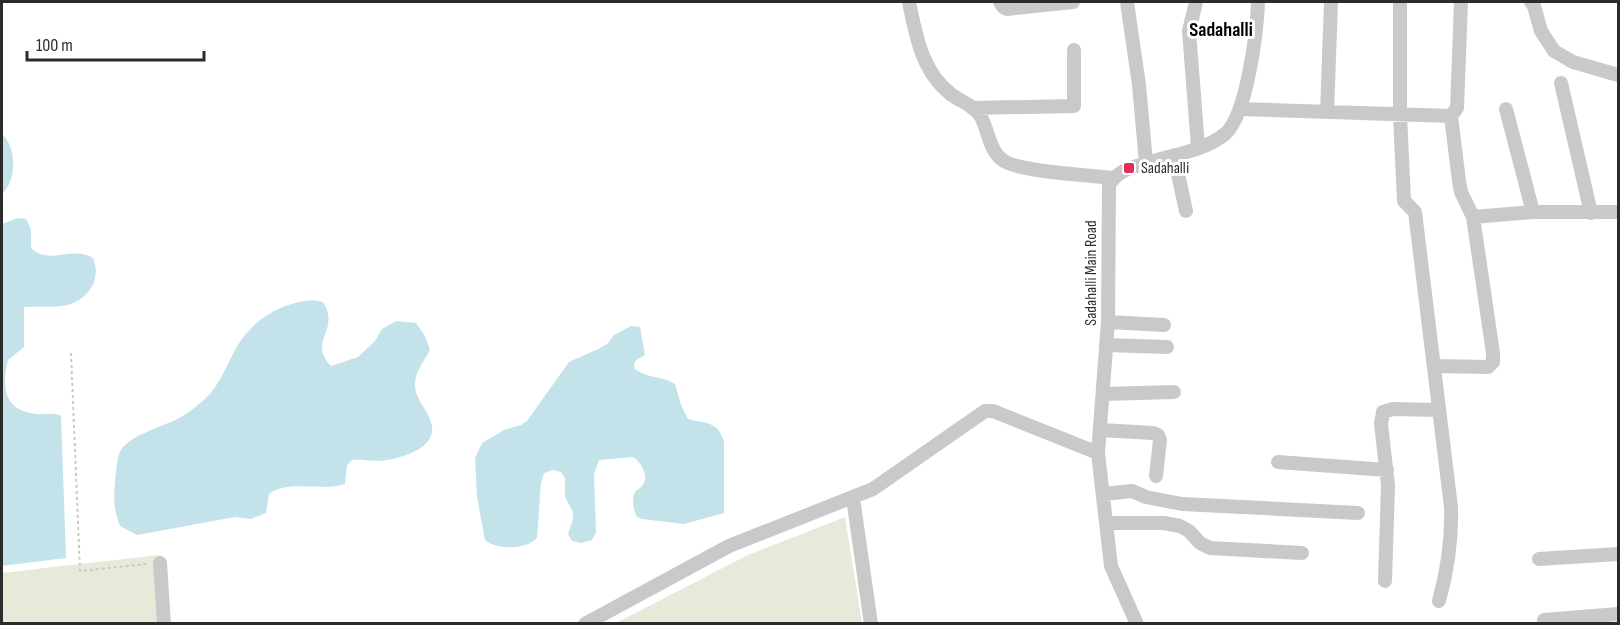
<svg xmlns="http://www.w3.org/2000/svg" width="1620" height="625" font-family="'Sofia Sans Condensed',sans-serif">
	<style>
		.green { fill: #e5ead9 }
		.water { fill: #c4e2ea }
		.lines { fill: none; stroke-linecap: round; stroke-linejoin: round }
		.path { stroke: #c9c9c9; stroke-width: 2; stroke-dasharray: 3 3; stroke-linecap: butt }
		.minor { stroke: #c9c9c9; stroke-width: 14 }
		.poi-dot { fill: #e42c5a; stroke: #fff; stroke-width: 2 }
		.labels { text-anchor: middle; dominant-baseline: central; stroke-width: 6; stroke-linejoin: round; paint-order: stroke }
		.poi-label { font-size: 16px; fill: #2c2c2c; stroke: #fff; text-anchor: start }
		.street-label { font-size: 16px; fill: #2c2c2c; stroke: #fff }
		.quarter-label { font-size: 20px; font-weight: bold; fill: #000; stroke: #fff }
	</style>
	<rect width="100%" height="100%" fill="#fff"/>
	<path class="green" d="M845,517L862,623H616L748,555Z
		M159,555L161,623H2V573Z"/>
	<path class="water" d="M2,134C17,148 17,180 2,194Z
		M18,218L26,219L31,229V248C50,266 72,245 93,258C102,279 88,300 67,305C53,308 38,306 24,307V347L8,360C1,387 4,411 37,414C46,415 52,412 61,416L66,558L2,566V224Z
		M313,300L323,302C341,330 307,341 331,366L358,357L375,341L382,329L396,321L416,323L425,336L430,350C424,361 415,372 415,384C415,400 427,408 431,422C440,449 399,459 380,461C371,461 361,459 352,460L347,465L345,484C321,492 289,479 269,494L266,513L251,519L235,517L137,535L120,526C112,506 114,493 116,472C117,467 117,459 119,454C126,435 164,427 181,417C190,412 199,404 207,397C219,385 225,369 233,354C249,322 277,303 313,300Z
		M631,326L640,327L645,355C638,359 632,360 635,369C651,380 661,375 675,384L681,405L688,419C707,424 718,421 724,442V513L684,524L642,519L636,516C634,509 631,500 635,492C637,489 640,489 642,486C650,477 641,462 633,457L599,460L594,474L596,532L592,540L581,543L572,541L568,534L573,519V512L565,497V478L561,472L553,470L544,473L541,483L537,538C526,550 497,550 485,540L477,497L475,458L482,443L504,430L521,425L527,421L569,362L598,349L607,344L614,335Z"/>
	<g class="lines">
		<path class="path" d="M71,353L80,571L147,564"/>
		<path class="minor" d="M909,2C916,36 922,73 952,95C962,102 975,106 981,117C989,132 989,151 1004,161C1021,172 1090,175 1113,178
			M1000,2L1003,7L1007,9L1073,2
			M1127,2L1139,85L1146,163
			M1196,2L1189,31L1198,147
			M1400,2V115L1404,201L1415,212L1451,507C1452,538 1447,572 1439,601
			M1531,2L1534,6L1541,31L1554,51L1573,62L1618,75
			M1561,83L1591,213
			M972,108L1074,106V50
			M1240,109L1451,116L1457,108L1461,2
			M1506,109L1533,212H1618
			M1327,112L1331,2
			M1174,155L1186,211
			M1473,217L1533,212
			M1108,322L1164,325
			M1106,345L1167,347
			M1434,366L1488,367L1493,362V353L1473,217L1461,192L1459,181L1451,116
			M1103,394L1174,392
			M1100,430L1153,433L1158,435L1160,440L1156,476
			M1278,462L1387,470
			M1103,494L1132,491L1146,497L1182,504L1358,513
			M853,498L871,624
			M1106,523H1164L1180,526L1189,531L1200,543L1210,548L1302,553
			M1539,559L1618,554
			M160,563L164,624
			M1385,581L1388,485L1381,424L1383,412L1393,409L1439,410
			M1544,620L1618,614
			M585,624L729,546L873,489L985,411H993L1098,453
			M1137,624L1111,566L1098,453L1108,322L1109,185C1117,171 1132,167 1147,163C1172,155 1204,151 1225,134C1247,115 1257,31 1258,2"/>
	</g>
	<rect class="poi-dot" x="1123" y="162" width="12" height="12" rx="3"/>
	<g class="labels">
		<g class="poi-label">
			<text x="1141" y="168">Sadahalli</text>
		</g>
		<g class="street-label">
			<text transform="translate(1091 273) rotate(-90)">Sadahalli Main Road</text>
		</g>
		<g class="quarter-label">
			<text x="1221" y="30">Sadahalli</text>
		</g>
	</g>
	<rect width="1620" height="625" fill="none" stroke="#2c2c2c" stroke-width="6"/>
	<path d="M27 51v9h177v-9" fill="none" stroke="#2c2c2c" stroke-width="3"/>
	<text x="36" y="51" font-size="18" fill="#2c2c2c" stroke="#ffffff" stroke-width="4.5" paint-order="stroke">100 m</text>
</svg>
